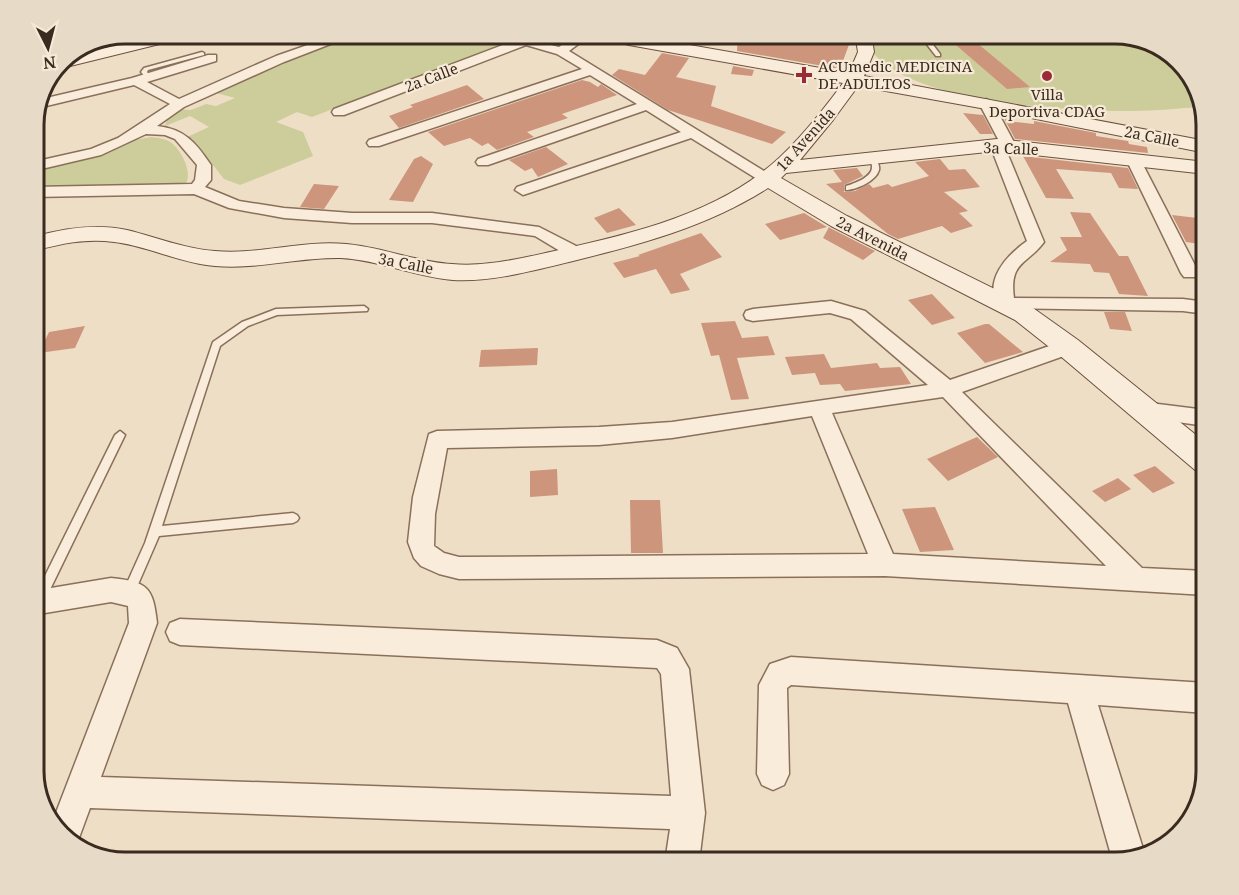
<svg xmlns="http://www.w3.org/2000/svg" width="1239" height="895" font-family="'Noto Serif',serif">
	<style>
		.green { fill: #cccd9a }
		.building { fill: #cd957c }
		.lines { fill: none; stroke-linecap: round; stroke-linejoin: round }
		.lane-casing { stroke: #8a705b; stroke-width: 3 }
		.street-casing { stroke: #8a705b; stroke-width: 3 }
		.secondary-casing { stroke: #6c513f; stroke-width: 2 }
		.lane { fill: #f9ecda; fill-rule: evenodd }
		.street { fill: #f9ecda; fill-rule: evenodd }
		.secondary { fill: #f9ecda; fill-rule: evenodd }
		.poi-dot { fill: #992b37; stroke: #f6e9d6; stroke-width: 2 }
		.labels { text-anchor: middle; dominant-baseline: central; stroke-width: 4.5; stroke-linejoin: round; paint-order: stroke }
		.far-poi-label { font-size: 15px; fill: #3a2a1f; stroke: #f6e9d6; text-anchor: start }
		.far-street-label { font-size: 15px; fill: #3a2a1f; stroke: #f6e9d6 }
		.rim { fill: none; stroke: #3a2a1f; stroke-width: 3 }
	</style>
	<rect width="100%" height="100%" fill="#efdec6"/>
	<path class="green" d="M354,33L367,36L375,33H487L512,38L511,41L312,117L297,112L276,122L303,132L313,156L240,185L224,179L197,145L185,138L209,127L190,116L165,126L171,109L191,110L206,104L216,106L235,98L205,90Z
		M864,33H1115L1170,52L1196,84L1202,107C1179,108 1156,111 1133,111C1073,112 907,103 871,50C868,45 866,38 864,33Z
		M152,137C160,138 168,139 174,145C183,154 193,174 185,185L33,190V170L127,141Z"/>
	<path class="building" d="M738,33H845L850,42L840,69L737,51Z
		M942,33H965L1030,87L1007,89Z
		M662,53L689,58L676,77L716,86L711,106L786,132L772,144L668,110L612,75L619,69L645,75Z
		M733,66L754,70L752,76L731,74Z
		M582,80L590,82L598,87L601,84L617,95L562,114L568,118L527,132L534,137L497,150L488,143L482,146L470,138L444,146L428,132Z
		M467,85L484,99L399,128L389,116L413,107L410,105Z
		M963,113L983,115L993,134H980Z
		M1003,116L1006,117L1008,121L1034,124V121L1096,133V136L1128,141L1129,144L1147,147L1148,153L1015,139Z
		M546,147L568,164L538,177L532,168L525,171L509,160Z
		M421,156L433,164L413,202L389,200L414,159Z
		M1023,156L1128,168L1138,189L1119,188L1111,173L1056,169L1074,199L1046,198Z
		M940,159L949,170L965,169L980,187L944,192L968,211L959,213L973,226L951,233L942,226L898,239L888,234L826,184L842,182L833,170L857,168L863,176L844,185V192L855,191L869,184L873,188L888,184L892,187L929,176L915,162Z
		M314,184L339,186L324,209L300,207Z
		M619,208L636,225L607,233L594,218Z
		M1070,212L1090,213L1119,256H1128L1148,296L1119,294L1109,273L1094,272L1090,264L1050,262L1067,250L1060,237H1082Z
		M804,213L827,227L780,240L765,224Z
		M1172,215L1206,219V245L1186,242Z
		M829,227L830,228L875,251L863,260L823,238Z
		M701,233L722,257L680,274L690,290L671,294L656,269L624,278L613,263L640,256L638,255Z
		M932,294L955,318L932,325L908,300Z
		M1104,312H1125L1132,331L1110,329Z
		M735,321L742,338L768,336L775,355L737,358L749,399L731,400L719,355L711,356L701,323Z
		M985,324H989L1023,352L985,363L957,333Z
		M85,326L75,348L39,353L49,332Z
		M538,348L537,365L479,367L481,350Z
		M824,354L831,368L877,363L880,368L900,367L911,384L845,391L840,384L820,385L815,373L792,375L785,357Z
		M977,437L998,457L948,481L927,459Z
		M1155,466L1175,483L1153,493L1133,475Z
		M557,469L558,495L530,497V471Z
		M1118,478L1131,489L1105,502L1092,491Z
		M630,500H660L663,553H631Z
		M935,507L954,550L920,552L902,509Z"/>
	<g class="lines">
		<g class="lane-casing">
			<path id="lane" d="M918,33H924L940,54V56H936Z
				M202,52L204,53V55L148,70L147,72L151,77L150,78H146L141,72L144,68Z
				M870,157H874C877,161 880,165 879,170C876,181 856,190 846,190V186C855,183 873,177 872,166C871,162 870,160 870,157Z
				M364,306L368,309L367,311L277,315L248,326L220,346L162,526L293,513L297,515L299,518L297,521L293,523L159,536L133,596L129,598L125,596L123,592L145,543L213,342L242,322L276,309Z
				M120,431L125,435L42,606L38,608L34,606V598L115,435Z"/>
		</g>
		<g class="street-casing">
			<path id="street" d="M342,33H359L284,62L184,107L157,126C185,129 196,143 211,165V180L205,187L239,201L284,208L352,213H432L539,227L582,249L585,253L582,257H570L535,236L432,223H352L284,218L229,208L194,194L33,197V187L192,184L195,180L197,165L175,139L165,135L146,134L101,155L33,171V162L91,149L118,138L170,104L134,85L38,108L42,99L132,78L208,55H216V61L147,82L179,99L276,56Z
				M579,33H593L569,51L772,176L775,179L772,182H762L691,138L529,193L523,195L515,190L517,187L681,132L646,110L488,165H478L476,162L478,159L637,104L590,75L379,146H369L367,143L369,140L582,69L557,54L526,45L344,115H334L332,112L334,109L516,40L526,39L559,47Z
				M986,99L993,103L1016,146L1014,149L1006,150L1044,242C1027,265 1009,261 1014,298L1183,299L1206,302V314L1183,311L999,308C982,281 1007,255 1027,241L990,145L992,142L999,141L979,103Z
				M1133,155L1140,159L1199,273L1196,277H1184L1181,273L1126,159Z
				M831,301L865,311L950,380L1061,342L1068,340L1075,342L1078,347L1075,352L962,392L1142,568L1206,571V595L885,576L459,579L439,574L421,566L414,558L408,542L413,497L429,434L437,431L599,427L672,422L928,385L851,319L830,313L753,321L746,319L744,315L746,311L753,309ZM943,397L1106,566L893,554L832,413ZM812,416L868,554L459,557L444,553L434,546L435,514L447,448L599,445L672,438Z
				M1142,402L1206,410V426L1134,416L1131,410L1134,404Z
				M111,578C148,582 153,587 157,623L101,777L671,796L661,674L657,668L180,645L170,641L166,632L170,623L180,619L657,640L677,648L689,669L705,813L699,862H665L670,829L90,808L76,846L69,843L52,823L129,623L128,606L111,602L33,615V591Z
				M791,657L1206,683V713L1098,705L1145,855L1113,862L1068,703L791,685L787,688L789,774L784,785L773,790L762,785L757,774L759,685L770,664Z"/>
		</g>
		<g class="secondary-casing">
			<path id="secondary" d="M166,33H194L192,36L58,69L63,58Z
				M594,33H621L849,73L858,52L855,33H871L874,52L864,76L1206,141V153L986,109L858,86L833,120L800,160L997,139L1206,162V174L997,151L786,173L781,178L847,216L1033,308L1078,340L1206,443V474L1195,470L1058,354L1015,320L831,226L768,188C707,227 638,245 569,262C531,271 492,282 453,280C415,277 379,260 341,258C299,257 257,270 215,266C180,263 148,246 114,242C86,238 60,244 33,251V237C64,228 95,223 127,230C156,237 185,249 215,251C259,255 302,240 346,244C382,247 416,262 452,264C485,267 518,259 550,252C622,236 702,218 761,173C790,152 821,113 843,83L629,45L596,36Z"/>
		</g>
		<use href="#lane" class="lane"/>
		<use href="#street" class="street"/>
		<use href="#secondary" class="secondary"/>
	</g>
	<g class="poi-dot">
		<path d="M801 66h6v6h6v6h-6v6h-6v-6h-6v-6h6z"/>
		<circle cx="1047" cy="76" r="6"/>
	</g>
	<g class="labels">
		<g class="far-poi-label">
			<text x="818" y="66">ACUmedic MEDICINA<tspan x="818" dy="17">DE ADULTOS</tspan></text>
			<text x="1047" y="94" text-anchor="middle">Villa<tspan x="1047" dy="17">Deportiva CDAG</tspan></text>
		</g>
		<g class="far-street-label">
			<text transform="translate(431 77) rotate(-21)">2a Calle</text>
			<text transform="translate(1152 136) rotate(11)">2a Calle</text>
			<text transform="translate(805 139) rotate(-48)">1a Avenida</text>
			<text transform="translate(1011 148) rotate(2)">3a Calle</text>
			<text transform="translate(873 238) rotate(27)">2a Avenida</text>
			<text transform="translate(406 263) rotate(11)">3a Calle</text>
		</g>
	</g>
	<path d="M0 0H1239V895H0ZM125 44H1115A81 81 0 0 1 1196 125V771A81 81 0 0 1 1115 852H125A81 81 0 0 1 44 771V125A81 81 0 0 1 125 44Z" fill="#e7dac7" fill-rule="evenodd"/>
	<path class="rim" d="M125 44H1115A81 81 0 0 1 1196 125V771A81 81 0 0 1 1115 852H125A81 81 0 0 1 44 771V125A81 81 0 0 1 125 44Z"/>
	<g transform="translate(48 48) rotate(174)" stroke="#f6e9d6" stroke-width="4.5" paint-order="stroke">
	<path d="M0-4.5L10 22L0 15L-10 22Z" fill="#3a2a1f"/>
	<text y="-9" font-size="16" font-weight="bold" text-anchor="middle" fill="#3a2a1f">N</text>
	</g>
</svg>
